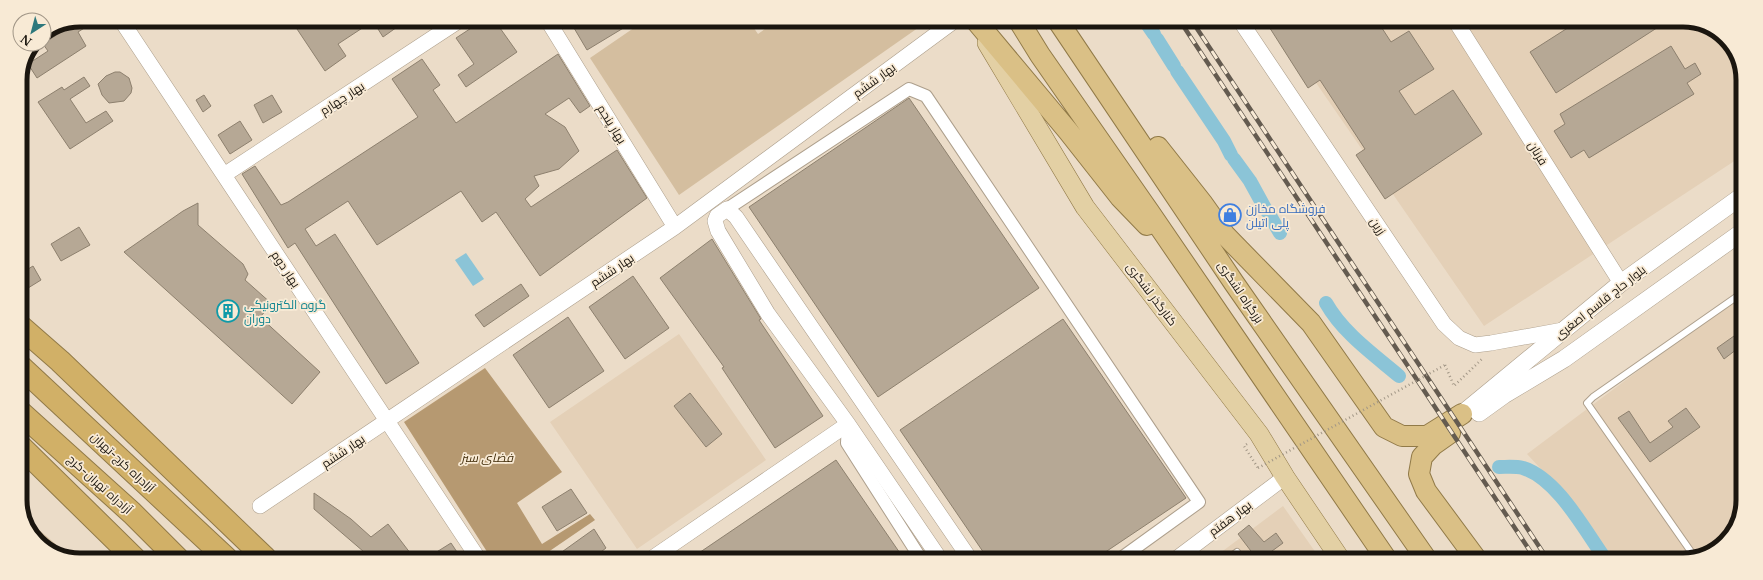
<svg xmlns="http://www.w3.org/2000/svg" width="1763" height="580" font-family="'Libre Baskerville',Cairo,serif">
	<style>
		.built { fill: #e4d0b7 }
		.green { fill: #d4be9f }
		.forest { fill: #b69971 }
		.water { fill: #8bc4d7 }
		.lines { fill: none; stroke-linecap: round; stroke-linejoin: round }
		.canal { stroke: #8bc4d7; stroke-width: 14 }
		.building { fill: #b6a895; stroke: #8d806e }
		.service-casing { stroke: #ad9f8c; stroke-width: 8 }
		.minor-casing { stroke: #ad9f8c; stroke-width: 14 }
		.tertiary-casing { stroke: #ad9f8c; stroke-width: 16 }
		.secondary-casing { stroke: #ad9f8c; stroke-width: 18 }
		.primary-casing { stroke: #917a48; stroke-width: 20 }
		.trunk-casing { stroke: #917a48; stroke-width: 22 }
		.motorway-casing { stroke: #917a48; stroke-width: 24 }
		.path { stroke: #a19686; stroke-width: 2.5; stroke-dasharray: 1 3; stroke-linecap: butt }
		.service { stroke: #fff; stroke-width: 6 }
		.minor { stroke: #fff; stroke-width: 12 }
		.tertiary { stroke: #fff; stroke-width: 15 }
		.secondary { stroke: #fff; stroke-width: 17 }
		.primary { stroke: #e3d0a4; stroke-width: 19 }
		.trunk { stroke: #dac086; stroke-width: 20 }
		.motorway { stroke: #d1b067; stroke-width: 22 }
		.rail-casing { stroke: #645b50; stroke-width: 4.5 }
		.rail { stroke: #f8ead5; stroke-width: 3; stroke-dasharray: 9; stroke-linecap: butt }
		.path-bridge { stroke: #a19686; stroke-width: 2.5; stroke-dasharray: 1 3; stroke-linecap: butt }
		.labels { text-anchor: middle; dominant-baseline: central; stroke-width: 3.5; stroke-linejoin: round; paint-order: stroke }
		.street-label { font-size: 12px; fill: #1b160f; stroke: #f8ead5 }
		.shop-label { font-size: 12px; fill: #366cbe; stroke: #f8ead5; text-anchor: start }
		.culture-label { font-size: 12px; fill: #0d838f; stroke: #f8ead5; text-anchor: start }
		.park-label { font-size: 12px; font-style: italic; fill: #3f2a07; stroke: #f8ead5 }
		.rim { fill: none; stroke: #1b160f; stroke-width: 5 }
	</style>
	<rect width="100%" height="100%" fill="#ebdcc8"/>
	<path class="built" d="M1274,22H1699L1731,43L1743,75L1742,156L1484,326Z
		M1742,293L1741,516L1719,548L1684,560H1610L1566,496L1527,454Z
		M679,334L766,460L637,549L550,422Z
		M1283,506L1321,560L1212,559Z"/>
	<path class="green" d="M644,21H749L758,34L776,21H923L925,23L679,195L590,58Z
		M25,518L66,553L63,557L32,537Z"/>
	<path class="forest" d="M485,368L562,472L517,503L542,544L590,514L595,520L538,559L491,558L404,422Z"/>
	<path class="water" d="M466,253L484,279L473,286L455,260Z"/>
	<g class="lines">
		<path class="canal" d="M1145,21L1154,34
			M1157,39L1174,66
			M1177,71L1224,141L1231,155
			M1234,159L1250,181L1266,210
			M1269,214L1280,233
			M1326,303C1343,333 1373,354 1399,376
			M1499,467C1507,467 1515,466 1523,468C1558,479 1585,531 1606,560"/>
	</g>
	<path class="building" d="M80,20H97L78,32L86,46L37,78L28,64L48,51L43,44L44,43Z
		M291,20H407L383,37L373,21L338,44L346,56L325,71Z
		M482,21H495L517,52L466,87L458,75L474,64L456,38Z
		M587,21H635L587,50L574,28Z
		M1266,22H1378L1391,42L1409,31L1434,69L1399,91L1415,115L1453,90L1482,134L1385,199L1356,155L1365,149L1320,80L1308,88Z
		M1577,22H1666L1556,93L1530,52Z
		M1671,46L1685,69L1695,63L1701,74L1687,83L1694,94L1589,158L1584,150L1571,158L1554,131L1565,124L1560,114Z
		M558,54L590,106L580,113L569,98L545,114L565,127L579,151L559,169L534,176L539,186L525,199L531,207L617,150L647,198L540,276L496,212L482,222L461,191L377,245L348,201L305,229L316,246L335,234L419,363L386,384L295,243L288,248L242,174L255,166L281,205L288,202L418,117L392,79L422,59L440,85L433,90L456,123Z
		M115,72H120L129,78L132,88L131,93L124,101L109,103L102,95L98,84L106,76Z
		M84,77L90,86L70,99L86,123L106,111L113,121L70,149L38,102L62,87L64,90Z
		M204,95L211,106L203,112L196,100Z
		M272,95L282,112L263,123L254,105Z
		M909,98L1039,288L878,397L749,207Z
		M240,121L252,140L230,154L218,135Z
		M198,203V225L243,264L248,274L245,280L272,304L260,317L320,372L292,404L124,252L183,211Z
		M79,227L90,245L61,261L51,244Z
		M712,239L761,319L759,320L823,416L775,448L722,368L724,367L660,278Z
		M33,266L41,280L20,293V274Z
		M633,276L669,328L625,359L589,307Z
		M521,284L529,296L484,327L475,315Z
		M568,317L604,371L549,408L513,355Z
		M1063,319L1186,498L1095,559H988L900,430Z
		M1734,336L1741,346L1724,359L1717,348Z
		M690,393L722,434L706,447L674,406Z
		M1686,408L1700,427L1650,462L1618,418L1629,411L1650,443L1673,427L1668,421Z
		M836,460L904,559H690Z
		M571,489L587,513L557,531L542,507Z
		M314,493L351,519L371,537L388,524L414,558H371L314,509Z
		M1249,525L1264,542L1276,533L1283,543L1272,551L1278,559H1257L1238,534Z
		M594,529L606,548L592,559H552Z
		M451,543L461,558H427Z"/>
	<g class="lines">
		<g class="service-casing">
			<path id="service" d="M1694,556L1587,403L1593,397L1742,293
				M87,558L89,556
				M1228,559L1237,552L1242,559"/>
		</g>
		<g class="minor-casing">
			<path id="minor" d="M727,209L909,89L926,96L1199,502L1120,559
				M848,424L847,443L921,559"/>
		</g>
		<g class="tertiary-casing">
			<path id="tertiary" d="M121,20L478,558
				M548,21L675,227
				M1241,22L1444,324L1459,338L1475,345L1491,343L1563,330
				M1456,22L1621,283
				M224,175L460,20
				M260,506L675,227L954,21
				M651,559L848,424
				M940,559L848,424L768,314L718,231L715,221L717,216L727,209L736,217L970,559
				M1176,559L1285,477"/>
		</g>
		<g class="secondary-casing">
			<path id="secondary" d="M1479,413L1504,395L1564,359L1742,232
				M1462,414L1621,283L1742,196"/>
		</g>
		<g class="primary-casing">
			<path id="primary" d="M987,43L1085,207L1259,434L1285,477L1341,560"/>
		</g>
		<g class="trunk-casing">
			<path id="trunk" d="M976,21L1068,131L1120,197L1147,225
				M1019,21L1040,55L1150,213L1387,560
				M1058,21L1234,283L1427,560
				M1158,147L1203,204L1225,235L1311,323L1384,427L1402,436H1427L1462,414
				M1450,433L1433,445L1422,457L1419,474L1426,491L1477,560"/>
		</g>
		<g class="motorway-casing">
			<path id="motorway" d="M20,326L60,361L265,558
				M20,366L226,558
				M20,412L132,513L177,558
				M20,446L134,558"/>
		</g>
		<path class="path" d="M1445,365L1454,386L1483,358
			M1247,444L1244,446L1258,468"/>
		<use href="#service" class="service"/>
		<use href="#minor" class="minor"/>
		<use href="#tertiary" class="tertiary"/>
		<use href="#secondary" class="secondary"/>
		<use href="#primary" class="primary"/>
		<use href="#trunk" class="trunk"/>
		<use href="#motorway" class="motorway"/>
		<g class="rail-casing">
			<path id="rail" d="M1180,21L1536,560
				M1192,21L1548,560"/>
		</g>
		<use href="#rail" class="rail"/>
		<path class="path-bridge" d="M1258,468L1445,365"/>
	</g>
	<defs>
		<g id="shop-ring" transform="scale(1.15)"><circle r="9.5" fill="#f8ead5" stroke="#3f7fe0" stroke-width="1.5"/><path d="M-5-2.5h2.3a2.7 3.5 0 0 1 5.4 0H5L5.5 6h-11ZM-1.5-2.5h3a1.5 2.3 0 0 0-3 0Z" fill="#3f7fe0"/></g>
		<g id="building-ring" transform="scale(1.15)"><circle r="9.5" fill="#f8ead5" stroke="#0f9aa8" stroke-width="1.5"/><path d="M-4-6H4V6H1V3H-1V6H-4ZM-2.5-4.3h1.7v1.8h-1.7ZM.8-4.3h1.7v1.8H.8ZM-2.5-1h1.7V.8h-1.7ZM.8-1h1.7V.8H.8Z" fill="#0f9aa8"/></g>
	</defs>
	<g fill-rule="evenodd">
		<use href="#shop-ring" x="1230" y="215"/>
		<use href="#building-ring" x="228" y="311"/>
	</g>
	<g class="labels">
		<g class="street-label">
			<text transform="translate(874 80) rotate(-36)">بهار ششم</text>
			<text transform="translate(342 98) rotate(-33)">بهار چهارم</text>
			<text transform="translate(612 124) rotate(58)">بهار پنجم</text>
			<text transform="translate(1538 153) rotate(58)">فرنان</text>
			<text transform="translate(1378 226) rotate(56)">زرین</text>
			<text transform="translate(286 269) rotate(56)">بهار دوم</text>
			<text transform="translate(612 270) rotate(-34)">بهار ششم</text>
			<text transform="translate(1241 292) rotate(56)">بزرگراه لشگری</text>
			<text transform="translate(1152 294) rotate(53)">کنارگذر لشگری</text>
			<text transform="translate(1600 302) rotate(-38)">بلوار حاج قاسم اصغری</text>
			<text transform="translate(343 451) rotate(-34)">بهار ششم</text>
			<text transform="translate(123 462) rotate(43)">آزادراه کرج-تهران</text>
			<text transform="translate(100 484) rotate(42)">آزادراه تهران-کرج</text>
			<text transform="translate(1230 518) rotate(-37)">بهار هفتم</text>
		</g>
		<g class="shop-label">
			<text x="1246" y="208">فروشگاه مخازن<tspan x="1246" dy="14">پلی اتیلن</tspan></text>
		</g>
		<g class="culture-label">
			<text x="244" y="304">گروه الکترونیکی<tspan x="244" dy="14">دوران</tspan></text>
		</g>
		<g class="park-label">
			<text x="487" y="457">فضای سبز</text>
		</g>
	</g>
	<path d="M0 0H1763V580H0ZM80 27H1683A53 53 0 0 1 1736 80V500A53 53 0 0 1 1683 553H80A53 53 0 0 1 27 500V80A53 53 0 0 1 80 27Z" fill="#f8ead5" fill-rule="evenodd"/>
	<path class="rim" d="M80 27H1683A53 53 0 0 1 1736 80V500A53 53 0 0 1 1683 553H80A53 53 0 0 1 27 500V80A53 53 0 0 1 80 27Z"/>
	<g transform="translate(32 32) rotate(216)"><circle r="19" fill="#f8ead5" stroke="#a09586"/>
	<path d="M0-3L7 15L0 10L-7 15Z" fill="#2e787c"/>
	<text y="-6" font-size="11" font-weight="bold" text-anchor="middle" fill="#1b160f">N</text>
	</g>
</svg>
